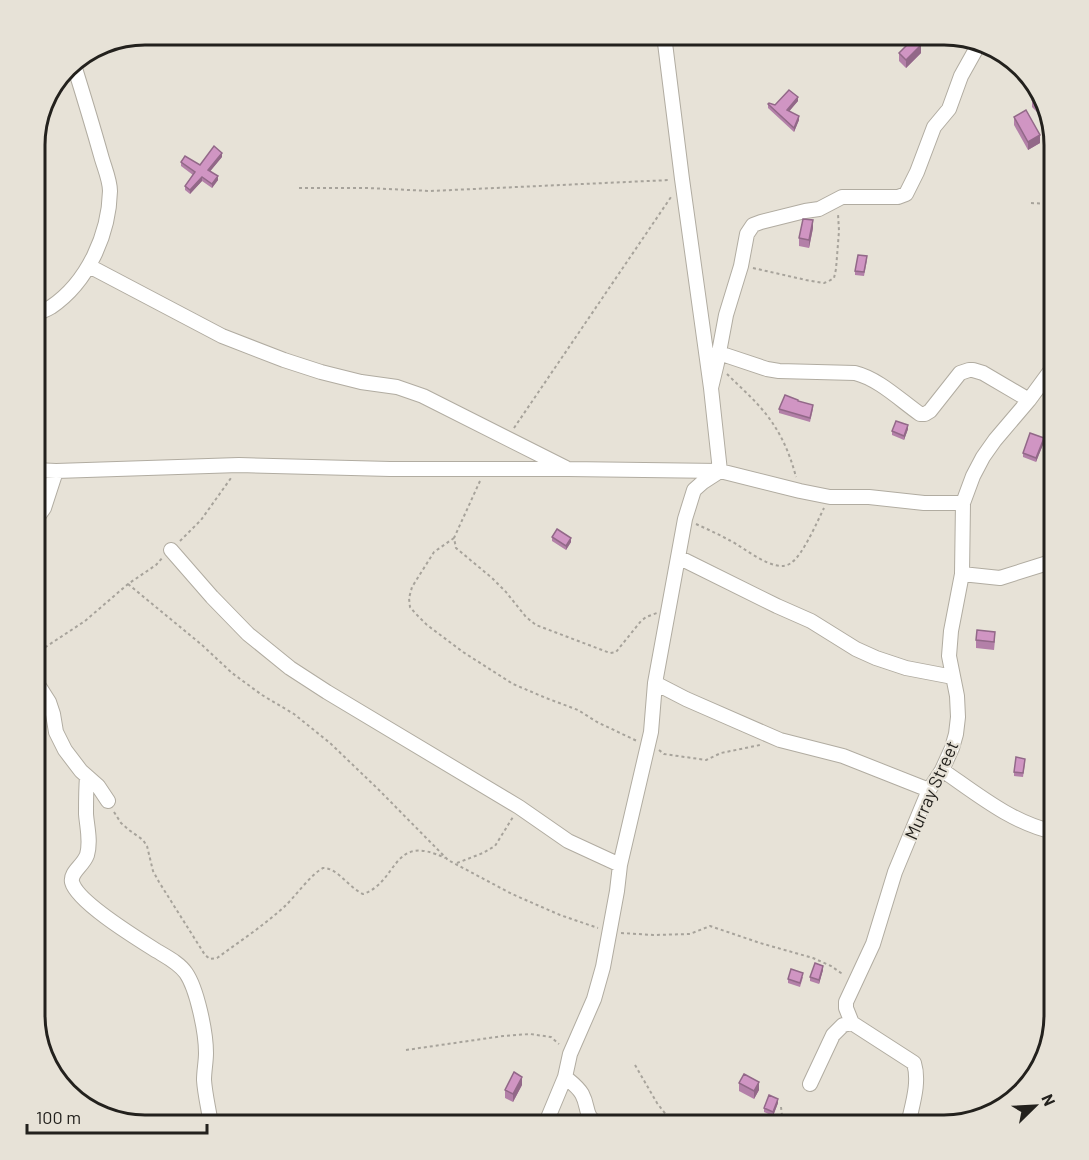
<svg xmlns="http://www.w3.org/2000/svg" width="1089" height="1160" font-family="Barlow,sans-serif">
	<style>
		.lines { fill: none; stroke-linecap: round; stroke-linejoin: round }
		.minor-casing { stroke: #b1aca1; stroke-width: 16 }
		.path { stroke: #a7a39b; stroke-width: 2; stroke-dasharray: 3 3; stroke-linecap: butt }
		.minor { stroke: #fff; stroke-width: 14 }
		.wall { fill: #b380a8 }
		.shaded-wall { fill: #926888 }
		.building { fill: #d095c3; stroke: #926888; stroke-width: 1.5 }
		.labels { text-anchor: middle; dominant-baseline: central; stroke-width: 4.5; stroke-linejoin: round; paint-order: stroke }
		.street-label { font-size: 18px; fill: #23211d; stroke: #e7e2d7 }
		.rim { fill: none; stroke: #23211d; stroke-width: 3 }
	</style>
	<rect width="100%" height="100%" fill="#e7e2d7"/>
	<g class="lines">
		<g class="minor-casing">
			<path id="minor" d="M664,35L682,179L711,388L720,471
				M89,266L222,336L284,360L321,372L361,382L397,387L423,396L566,468
				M35,315C40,312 46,310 51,307C88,282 109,234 110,191C110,181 105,169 102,159C93,127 83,94 73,62
				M719,353L767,369L779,371L855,373C879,379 900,400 920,414H925L930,411L960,373L969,370H973L983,373L1029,400
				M711,388L717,363L726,315L741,266L747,234L753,225L761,222L805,211L819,209L842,197H898L906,194L917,172L934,127L949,109L961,76L980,42
				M35,470L56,471L239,465L390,469H568L720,471L800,491L830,497H869L924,503H963
				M35,521L44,508L56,471
				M171,550L212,597L248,634L290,668L327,692L519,807L568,841L620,865
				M678,557L777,606L811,621L856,649L876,658L906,668L953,677
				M962,574L1000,578L1054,561
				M35,680L49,702L53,714L56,732L65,750L81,771L98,786L108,801
				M655,683L686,699L780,740L843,756L929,790
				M942,770C977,794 1012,823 1054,832
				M87,777C86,789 86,801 86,814C87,827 91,841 87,855C83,866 70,872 72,882C77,902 138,939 157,951C167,957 179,963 186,973C197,989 206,1032 206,1053C206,1062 204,1071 204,1080C205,1095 209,1110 211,1125
				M565,1077C571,1082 578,1087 582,1094C590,1109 583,1117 601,1125
				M810,1084L833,1035L843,1025L852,1023
				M545,1125L565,1077L570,1054L594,999L603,967L617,891L620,865L651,732L655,683L685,519L694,490L703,482L720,471
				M908,1125C912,1105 920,1083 914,1063L852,1023L846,1008V1002L873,944L895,872L929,790L942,770L952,748L956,734L958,717L957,696L949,656L951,631L962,574L963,503L973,476L983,457L995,440L1029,400L1054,366"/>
		</g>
		<path class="path" d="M907,35L909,38
			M299,188H367L430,191L670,180
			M1031,203L1054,204
			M753,268L806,280L824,283L829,281L834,278L836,269L839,231L838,214
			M727,374C740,387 755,400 766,414C781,433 790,454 796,477
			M514,428L671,197
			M480,481L454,538L456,548L492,578L506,592L526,617L536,625L610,653L616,652L641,621L646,617L657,613
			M696,524C707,529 718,534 729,540C744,547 775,575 791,563C803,555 817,522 824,508
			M454,538L434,552L412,587L409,598L410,607L415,613L427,625L463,652L513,684L546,698L578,710L597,722L637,741
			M180,541L201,520L231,478
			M128,584L202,645L232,673L262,695L294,714L330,743L379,790L448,860L512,894L560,915L598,928
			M35,654L85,621L128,584L156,565L163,557
			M659,750L664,754L706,760L721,753L760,745
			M114,812L121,823L129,830L143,840L147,846L153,871L159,882L205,955L210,959L217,958C239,942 263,926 284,907C296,896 310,875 323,868C338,868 348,887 363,894C399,882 391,832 445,858
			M457,863L483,853L495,846L513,817
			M621,933L653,935L690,934L710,926L760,943L813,958L831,966L841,973L843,976
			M406,1050L503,1036L530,1034L551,1037L559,1044
			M635,1065L657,1103L674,1125
			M781,1107L783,1125"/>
		<use href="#minor" class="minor"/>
	</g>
	<path class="wall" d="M899,53H921L906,68L899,61Z
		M1038,96L1047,122L1032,107V100Z
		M798,101L789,111L799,120L794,132L768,108V104L775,105Z
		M1014,117L1040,143L1028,150L1014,125Z
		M222,157L210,171L218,180L212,188L202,181L190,194L185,190V186L193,175L181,166V162L200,165Z
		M813,228L809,248L799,246V238Z
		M867,260L864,276L855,275V271Z
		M779,409H813L810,422L779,413Z
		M908,429L904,440L892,435V431Z
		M1044,442L1036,462L1023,457V453Z
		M552,537L571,542L566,550L552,541Z
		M976,640H995L994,650L976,648Z
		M1025,763L1023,777L1014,776V772Z
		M823,970L819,984L810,981V977Z
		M803,977L800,987L788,983V979Z
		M739,1083L759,1090L754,1099L739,1091Z
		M522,1085L513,1102L505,1098V1090Z
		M778,1103L773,1116L764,1112V1108Z"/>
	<path class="shaded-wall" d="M921,45V53L906,68V60Z
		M63,75V91L45,99L46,96L61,76Z
		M798,97V101L787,114V110Z
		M799,116V120L794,132V128Z
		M1040,135V143L1028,150V142Z
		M222,153V157L208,174V170Z
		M218,176V180L212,188V184Z
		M202,177V181L190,194V190Z
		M813,220V228L809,248V240Z
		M908,425V429L904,440V436Z
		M1044,438V442L1036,462V458Z
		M571,538V542L566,550V546Z
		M823,966V970L819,984V980Z
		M522,1077V1085L513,1102V1094Z
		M759,1082V1090L754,1099V1091Z
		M778,1099V1103L773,1116V1112Z"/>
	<path class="building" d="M914,38L921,45L906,60L899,53Z
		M789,90L798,97L787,110L799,116L794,128L768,104L769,103L775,105Z
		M1038,96L1043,112L1032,100Z
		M1026,110L1040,135L1028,142L1014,117Z
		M214,146L222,153L208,170L218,176L212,184L202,177L190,190L185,186L195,172L181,162L185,156L200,165Z
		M803,219L813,220L809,240L799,238Z
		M858,255L867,256L864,272L855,271Z
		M785,395L798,400V401L813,405L810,418L779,409Z
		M896,421L908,425L904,436L892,431Z
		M1030,433L1044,438L1036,458L1023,453Z
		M557,529L571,538L566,546L552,537Z
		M977,630L995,632L994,642L976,640Z
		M1016,757L1025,759L1023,773L1014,772Z
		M815,963L823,966L819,980L810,977Z
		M791,969L803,973L800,983L788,979Z
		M514,1072L522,1077L513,1094L505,1090Z
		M744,1074L759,1082L754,1091L739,1083Z
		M769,1095L778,1099L773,1112L764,1108Z"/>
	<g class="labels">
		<g class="street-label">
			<text transform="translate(931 790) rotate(-66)">Murray Street</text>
		</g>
	</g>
	<path d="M0 0H1089V1160H0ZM145 45H944A100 100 0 0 1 1044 145V1015A100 100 0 0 1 944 1115H145A100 100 0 0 1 45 1015V145A100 100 0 0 1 145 45Z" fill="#e7e2d7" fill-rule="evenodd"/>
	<path class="rim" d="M145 45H944A100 100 0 0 1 1044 145V1015A100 100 0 0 1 944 1115H145A100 100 0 0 1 45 1015V145A100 100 0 0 1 145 45Z"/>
	<g transform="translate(1035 1106) rotate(66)" stroke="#e7e2d7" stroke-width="4.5" paint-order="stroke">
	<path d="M0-4.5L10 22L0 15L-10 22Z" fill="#23211d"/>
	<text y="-9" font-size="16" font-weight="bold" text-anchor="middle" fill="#23211d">N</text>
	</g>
	<path d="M27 1124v9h180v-9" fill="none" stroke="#23211d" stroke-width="3"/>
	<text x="36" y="1124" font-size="18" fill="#23211d" stroke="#e7e2d7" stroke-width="4.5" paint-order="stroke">100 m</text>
</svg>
